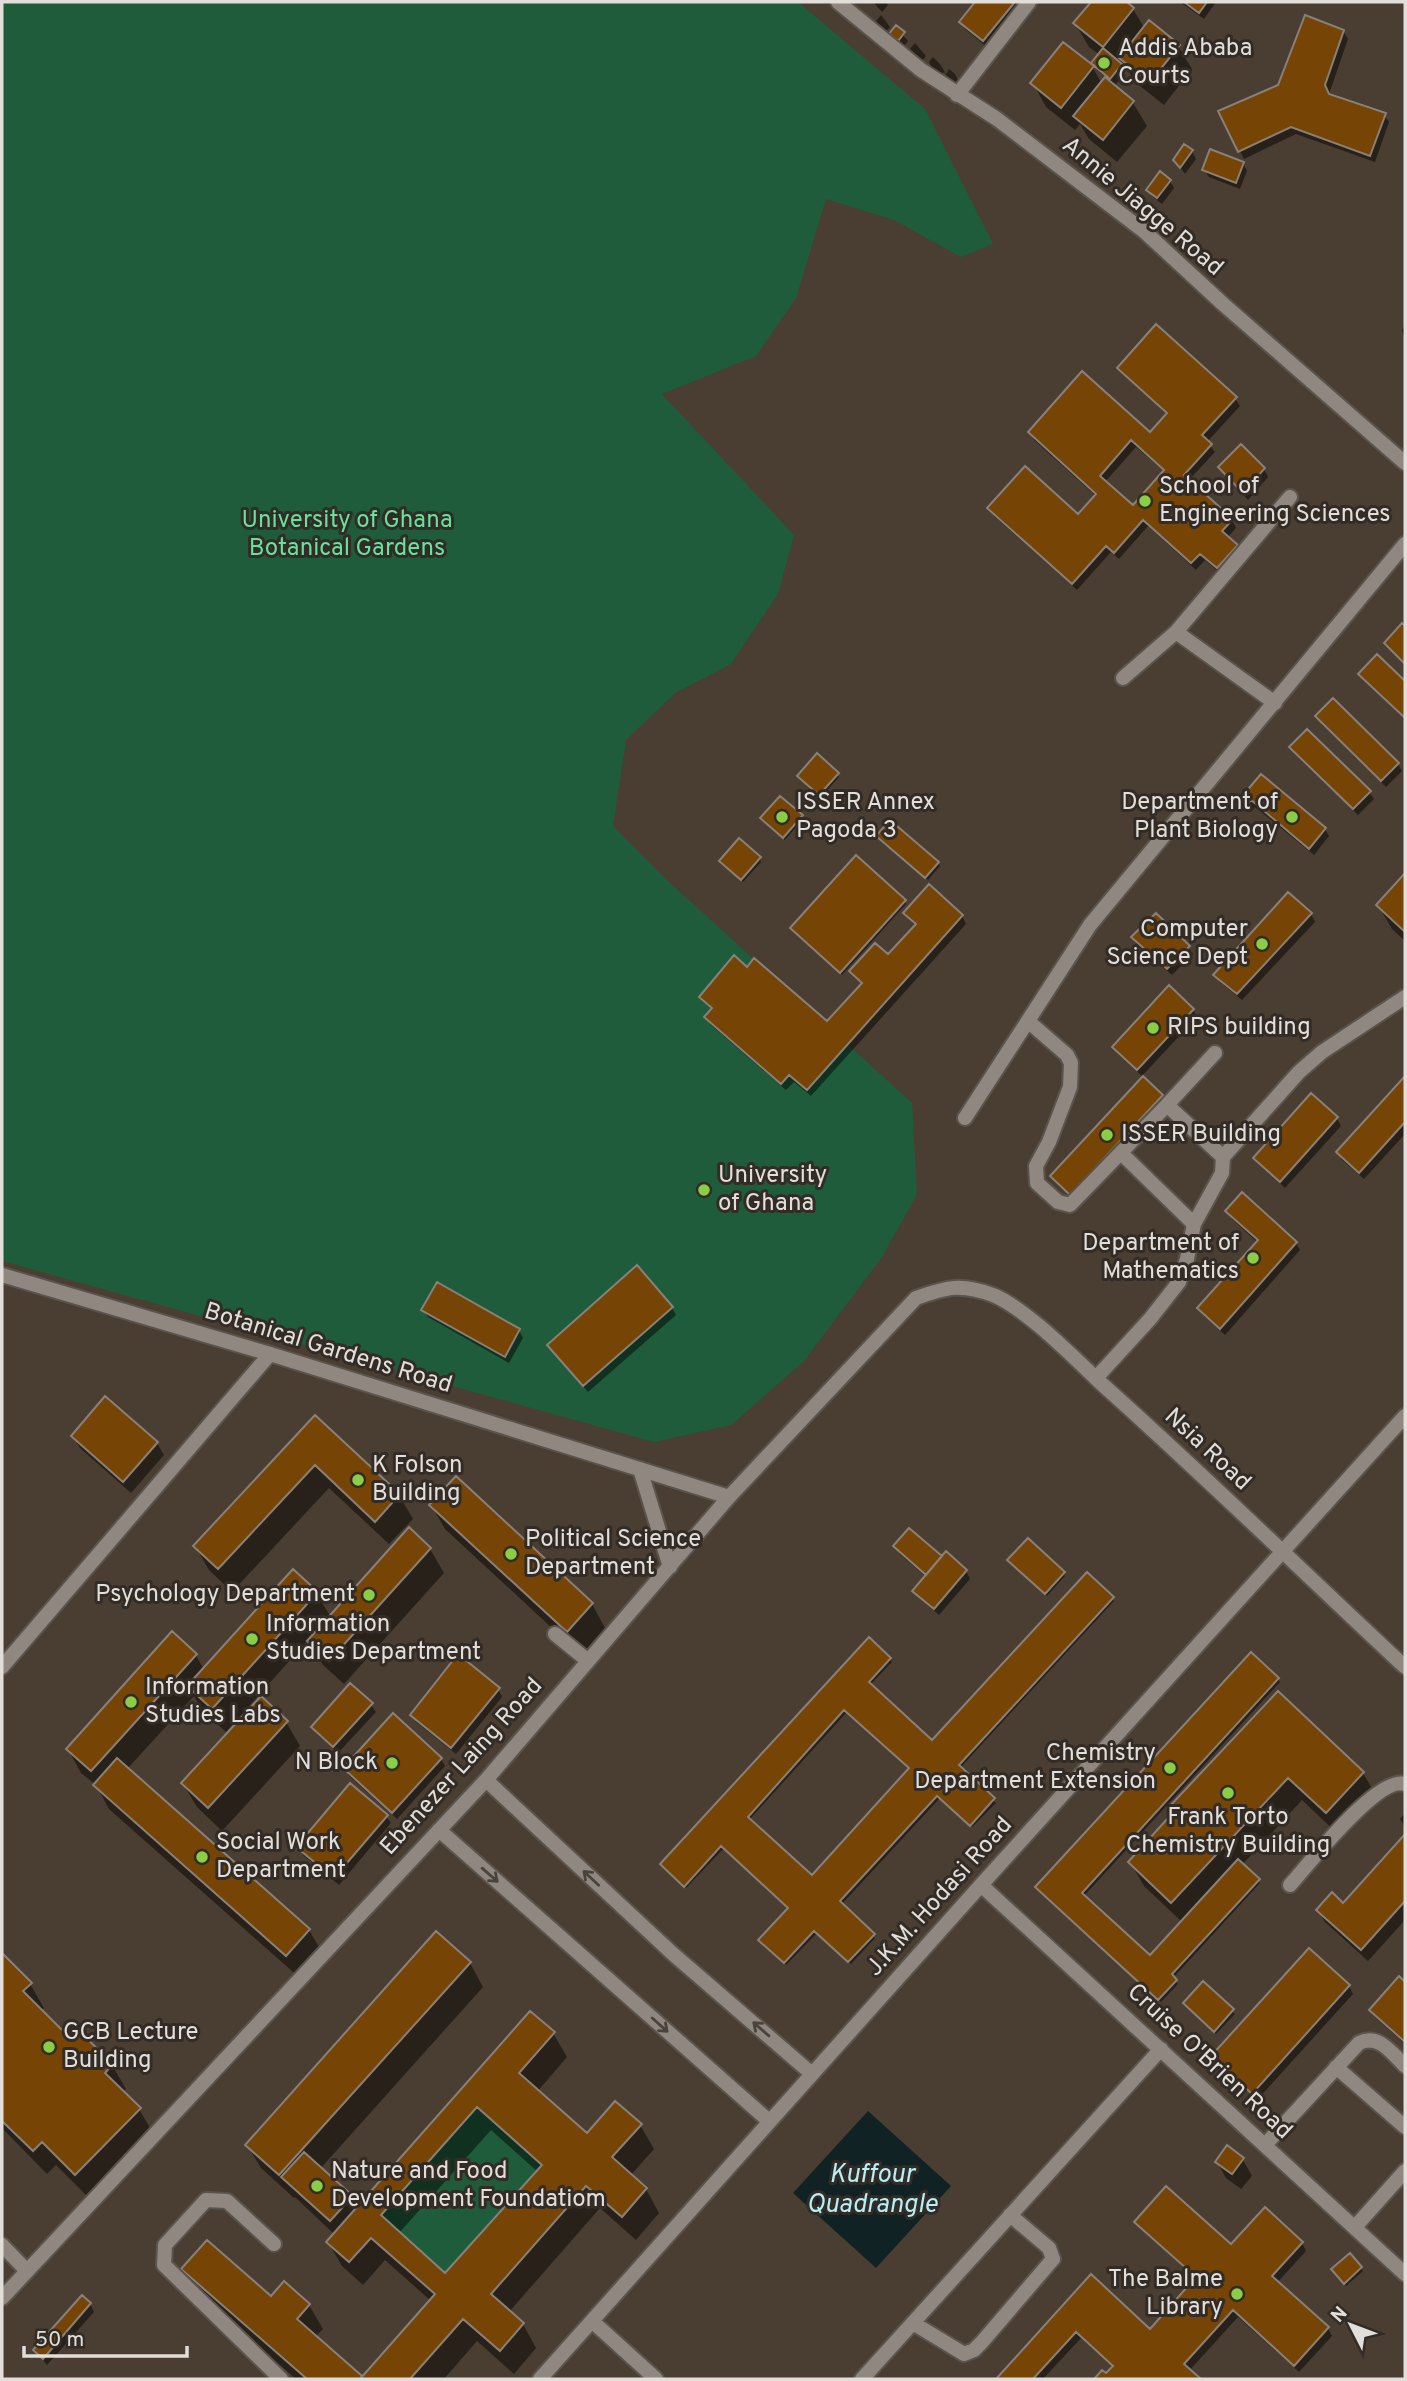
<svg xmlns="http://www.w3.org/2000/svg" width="1407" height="2381" font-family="Overpass,sans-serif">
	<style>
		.built { fill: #4a3e32 }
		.green { fill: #1f5c3b }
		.water { fill: #102224 }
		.shadow { fill: #0007; fill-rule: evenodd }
		.building { fill: #764404; stroke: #898079; stroke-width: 2; fill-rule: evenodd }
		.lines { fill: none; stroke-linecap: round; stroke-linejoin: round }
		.lane-casing { stroke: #5a544d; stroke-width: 18 }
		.street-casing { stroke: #5a544d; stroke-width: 18 }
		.lane { stroke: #908880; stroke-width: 14 }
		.street { stroke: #908880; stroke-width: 14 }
		.oneway { stroke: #4a433c }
		.poi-dot { fill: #8bce46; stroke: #332c26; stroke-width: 2.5 }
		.labels { text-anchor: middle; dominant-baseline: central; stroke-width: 6; stroke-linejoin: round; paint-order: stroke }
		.poi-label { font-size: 24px; fill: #e2ded9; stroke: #332c26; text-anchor: start }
		.street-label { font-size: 24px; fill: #e2ded9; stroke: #332c26 }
		.park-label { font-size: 24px; fill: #64e39c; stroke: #332c26 }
		.water-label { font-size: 26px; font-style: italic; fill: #b4f0f7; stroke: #332c26 }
	</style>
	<rect width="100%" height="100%" fill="#3e362f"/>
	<path class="built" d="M2,2H1405V2379H2Z"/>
	<path class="green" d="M2,2H798L925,109L993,244L961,257L894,220L826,199L796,298L756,356L662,394L794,535L778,594L731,664L675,693L626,740L613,826L669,882L912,1103L917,1194L882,1257L804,1361L731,1425L654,1442L2,1261Z
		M477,2107L542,2165L445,2273L381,2215Z"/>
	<path class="water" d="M868,2111L951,2186L876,2268L793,2193Z"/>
	<path class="shadow" d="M873,2H886L888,5L882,12Z
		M977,2H1025L988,48L965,29L961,22Z
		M1093,2H1124L1133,9L1145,29L1178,46L1192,69L1164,105L1135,82L1123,62L1121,65L1125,72L1114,87L1133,103L1147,126L1117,162L1089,139L1080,124L1075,130L1046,107L1033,83L1093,68L1102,84L1107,78L1098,71L1093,63L1100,55L1089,47L1075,23Z
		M1180,2H1216L1204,19Z
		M881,15L890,27L885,33L876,21Z
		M897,28L908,41L903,47L892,34Z
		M1343,31L1348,39L1329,94L1384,115L1389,122L1375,162L1296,134L1244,159L1220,112L1279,86Z
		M915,43L926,56L921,62L910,49Z
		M933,57L940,64L946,74L949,69L955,74L959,82L955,87L944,72L940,76L933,70L929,62Z
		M1185,146L1192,151L1196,159L1185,174L1175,160Z
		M1243,163L1247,171L1240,189L1209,177L1204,170Z
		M1170,181L1174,188L1162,204L1153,197L1148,190Z
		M1405,325V342L1402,330Z
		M1119,368L1235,398L1240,406L1207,442L1215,452L1188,481L1232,520L1236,528L1227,538L1241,554L1222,575L1205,560L1196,570L1148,526L1119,559L1111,552L1077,590L994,516L990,508L1078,516L1096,496L1034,440L1030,432L1150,434L1168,415L1124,375ZM1136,447L1165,472L1133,508L1105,482Z
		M1241,446L1264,469L1268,477L1248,500L1220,467Z
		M1403,626L1405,629V665L1386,643Z
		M1377,656L1405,683V719L1365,681L1360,674Z
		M1317,716L1398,764L1402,771L1386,787L1322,724Z
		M1291,747L1369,792L1374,799L1358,815L1296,755Z
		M837,774L839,777L821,797L801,779Z
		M1261,776L1325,829L1329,836L1314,855L1255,807L1251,812L1246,808L1241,800Z
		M801,816L803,819L785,840L764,822Z
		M878,836L938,863L940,866L928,880Z
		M760,858L761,862L743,882L723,864Z
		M1405,876V941L1392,929L1378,905Z
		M929,886L962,916L966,924L811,1096L794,1082L786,1090L711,1025L706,1017L712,1010L701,997L747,969L828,1024L863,985L851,971L888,957L916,926L905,913Z
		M905,901L906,904L842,975L792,929Z
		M1311,914L1315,922L1242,1000L1220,982L1215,975Z
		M1133,937L1188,947L1193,954L1172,975L1137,945Z
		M1193,1010L1197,1017L1142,1076L1118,1054L1114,1047Z
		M1143,1078L1162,1096L1166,1103L1075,1201L1056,1183L1052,1176Z
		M1405,1079V1134L1364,1179L1342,1160L1338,1153Z
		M1337,1118L1341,1126L1285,1188L1260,1165L1256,1158Z
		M1227,1212L1296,1243L1300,1250L1225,1335L1204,1316L1199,1308L1258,1243L1232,1219Z
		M672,1308L676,1315L588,1392L549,1345Z
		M423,1310L519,1330L523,1338L509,1363L428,1317Z
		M316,1417L399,1495L413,1519L389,1544L329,1488L232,1592L209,1570L195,1546Z
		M73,1436L157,1443L164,1455L131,1493L80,1448Z
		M456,1479L592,1604L605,1628L581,1655L445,1529L431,1505Z
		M896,1546L942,1559L946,1554L966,1571L970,1579L939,1615L919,1598L914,1591L926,1577L900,1554Z
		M430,1549L444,1573L344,1684L323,1665L308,1640L226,1732L202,1710L194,1696L127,1769L309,1930L323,1954L301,1979L109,1809L96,1785L81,1773L68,1749L196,1655L204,1670L316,1593L331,1617Z
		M1011,1564L1063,1573L1065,1576L1047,1596Z
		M1112,1598L1114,1601L960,1768L996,1803L972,1827L940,1798L841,1905L875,1938L851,1964L817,1933L786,1965L762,1943L789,1909L724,1848L686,1888L664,1867L662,1864L890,1659L892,1662L870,1685L932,1743ZM847,1712L910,1769L812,1878L749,1820Z
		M1278,1679L1280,1682L1083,1897L1150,1958L1182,1922L1144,1886L1130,1862L1278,1693L1363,1773L1377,1797L1340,1836L1302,1800L1242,1865L1260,1883L1173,1978L1178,1984L1161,2002L1037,1888Z
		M498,1689L502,1697L456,1754L416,1722L412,1715Z
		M371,1705L376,1712L338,1753L317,1734L313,1727Z
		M286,1722L300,1746L222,1831L197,1807L183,1784Z
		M441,1759L445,1766L397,1819L349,1776L345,1768Z
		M1405,1813V1827L1400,1819Z
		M386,1816L391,1823L339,1885L303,1855L298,1847Z
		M1405,1837V1920L1368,1961L1325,1922L1318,1910L1344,1906Z
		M2,1956L30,1984L44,2008L41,2011L62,2033L70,2025L112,2065L126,2089L122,2092L139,2109L153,2133L89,2198L56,2165L47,2174L2,2128Z
		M470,1963L483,1987L320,2169L351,2197L358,2208L553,2033L567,2057L537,2092L587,2136L640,2125L654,2149L630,2176L646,2189L659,2213L636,2240L600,2208L509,2312L523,2324L536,2348L514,2374L477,2341L444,2379H296L197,2293L184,2269L271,2298L284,2284L309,2305L323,2329L315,2337L363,2379L431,2301L385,2260L363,2285L342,2266L328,2242L335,2235L295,2197L294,2198L261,2168L247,2145ZM491,2130L538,2172L445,2275L399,2233Z
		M1399,1979L1405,1984V2044L1376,2018L1371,2010Z
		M1203,1983L1235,2014L1216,2034L1185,2004Z
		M1349,1986L1353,1994L1257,2100L1217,2064L1213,2057Z
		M1243,2160L1252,2176L1241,2189L1226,2178L1217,2162Z
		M1137,2222L1231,2247L1302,2243L1306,2251L1277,2283L1328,2328L1332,2336L1299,2372L1238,2317L1189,2371L1198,2379H1096L1103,2372L1107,2376L1114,2368L1081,2338L1043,2379H998L1091,2277L1150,2331L1197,2279L1141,2229Z
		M1349,2255L1363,2271L1346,2286L1335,2272Z
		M90,2304L94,2312L47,2365L35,2350Z"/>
	<path class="building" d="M975,2H1015L983,41L959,22Z
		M1091,2H1127L1134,8L1103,47L1073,23Z
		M1184,2H1207L1199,13Z
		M1305,15L1344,30L1325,85L1329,94L1386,113L1370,156L1291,127L1238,152L1218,111L1278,85Z
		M1149,20L1180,45L1150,82L1119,58Z
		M896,25L905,32L898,41L889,34Z
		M1063,42L1094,66L1061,108L1030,83Z
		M1103,48L1122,64L1110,79L1091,63Z
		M1105,77L1134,101L1103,140L1073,116Z
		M1184,144L1193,150L1180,168L1173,160Z
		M1210,149L1244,162L1236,183L1202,170Z
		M1160,171L1171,180L1157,198L1146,190Z
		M1156,324L1237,397L1202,435L1212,444L1184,475L1233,519L1222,531L1238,545L1217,568L1200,554L1191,563L1143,520L1114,553L1106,546L1072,584L987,508L1025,466L1078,514L1096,494L1028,432L1082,371L1150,432L1167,413L1117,368ZM1131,440L1164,470L1133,505L1100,476Z
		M1241,444L1265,468L1243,493L1218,467Z
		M1402,623L1405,626V664L1384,643Z
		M1377,654L1405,681V718L1358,674Z
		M1333,698L1399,763L1381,781L1315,716Z
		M1307,729L1371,791L1353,809L1289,747Z
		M817,753L839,773L819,795L797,776Z
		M1261,774L1326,828L1309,849L1251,800L1246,806L1239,800Z
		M780,796L803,815L783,838L760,818Z
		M890,820L939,862L925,878L876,836Z
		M739,838L761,857L741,880L719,861Z
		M856,855L906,900L840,973L790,928Z
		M1405,873V932L1376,905Z
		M929,884L963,915L807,1090L789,1075L781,1084L704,1017L712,1008L699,997L734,955L747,967L754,958L827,1021L862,983L849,971L875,943L888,954L916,924L903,913Z
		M1288,892L1312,913L1237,994L1213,975Z
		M1156,913L1190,946L1167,969L1131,937Z
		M1169,985L1194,1009L1137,1070L1112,1047Z
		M1143,1076L1163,1095L1070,1195L1050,1176Z
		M1405,1076V1122L1359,1173L1336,1152Z
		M1311,1093L1338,1117L1280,1182L1253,1158Z
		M1242,1192L1297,1242L1220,1329L1197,1308L1258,1240L1225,1211Z
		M637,1265L673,1307L583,1386L547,1345Z
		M437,1282L520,1329L505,1357L421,1310Z
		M105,1396L158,1442L123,1482L71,1436Z
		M315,1415L400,1494L375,1522L315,1465L218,1569L193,1546Z
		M456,1476L593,1603L567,1632L429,1505Z
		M409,1527L431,1548L329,1661L307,1641Z
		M909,1528L942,1556L926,1575L893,1546Z
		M1028,1538L1065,1572L1045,1594L1007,1560Z
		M946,1551L967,1570L934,1609L912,1591Z
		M293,1569L318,1592L212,1709L187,1686Z
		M1087,1572L1114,1597L959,1765L995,1798L970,1826L937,1796L840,1901L875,1934L848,1962L814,1931L784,1963L758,1940L788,1908L721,1846L684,1887L660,1864L869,1637L891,1658L869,1682L932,1740ZM844,1710L909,1768L812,1875L748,1817Z
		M172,1631L197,1654L91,1771L66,1749Z
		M1251,1652L1279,1678L1082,1893L1150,1955L1238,1859L1260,1879L1172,1974L1177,1980L1158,2000L1035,1887Z
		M458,1654L500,1688L451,1748L410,1715Z
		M350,1683L373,1703L333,1747L311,1727Z
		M1278,1691L1364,1772L1326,1813L1288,1778L1171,1903L1128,1862L1170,1816L1168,1808Z
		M261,1696L288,1721L208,1808L181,1783Z
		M393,1713L442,1758L392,1813L343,1768Z
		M117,1758L310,1929L286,1956L93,1785Z
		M350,1783L388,1815L334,1878L296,1847Z
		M1405,1834V1901L1361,1950L1316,1910L1332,1892L1343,1903Z
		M436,1931L471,1962L279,2175L245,2145Z
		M1309,1948L1350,1985L1252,2094L1211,2056Z
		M2,1953L32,1983L23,1991L62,2030L70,2022L113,2064L105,2073L141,2108L75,2175L42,2142L33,2151L2,2121Z
		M1399,1976L1405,1982V2042L1369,2010Z
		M1203,1981L1234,2009L1214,2032L1183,2003Z
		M530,2011L555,2032L519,2073L587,2133L615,2101L642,2124L612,2157L647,2188L622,2217L586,2186L491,2294L524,2323L500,2351L463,2319L410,2379H360L435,2294L371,2238L349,2262L326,2242ZM477,2107L542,2165L445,2273L381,2215Z
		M1227,2145L1244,2158L1232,2174L1215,2162Z
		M304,2152L353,2196L330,2221L281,2177Z
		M1166,2186L1231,2244L1265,2207L1303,2242L1272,2276L1329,2327L1294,2366L1233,2310L1184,2364L1201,2379H1094L1102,2370L1106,2373L1113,2366L1076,2332L1033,2379H996L1091,2274L1150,2329L1196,2277L1134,2222Z
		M207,2240L271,2296L284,2281L310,2304L297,2319L362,2376L360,2379H307L181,2269Z
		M1350,2253L1362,2267L1344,2284L1331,2269Z
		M82,2295L91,2303L43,2359L33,2350Z"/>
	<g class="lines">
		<g class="lane-casing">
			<path id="lane" d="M1176,632L1275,703
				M1123,678L1176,632L1290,497
				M1029,1022L1067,1055L1071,1063L1070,1087L1049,1142L1036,1166L1037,1183L1058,1202L1070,1205L1167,1105
				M1215,1053L1167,1105L1223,1157
				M1121,1153L1194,1224
				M2,1275L270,1354
				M1096,1378L1150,1319L1179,1282L1187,1259L1194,1224L1222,1173L1223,1157L1299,1072L1322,1052L1405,997
				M555,1634L587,1660
				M1290,1885C1309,1864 1378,1775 1405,1784
				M1336,2067L1405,2127
				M1265,2145L1359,2043C1378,2033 1392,2053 1405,2066
				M1355,2227L1405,2171
				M274,2244L227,2201L206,2200L165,2245L164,2265L281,2379
				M2,2245L27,2271
				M913,2323L964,2354L974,2350L982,2342L1053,2259L1049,2248L1010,2215
				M862,2379L1161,2049"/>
		</g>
		<g class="street-casing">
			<path id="street" d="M838,2L921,70L997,119L1145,232L1223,304L1405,463
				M957,95L1029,2
				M965,1118L1090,925L1405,544
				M640,1469L670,1567
				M2,1667L270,1354L729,1497
				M486,1780L673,1954L812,2074
				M439,1830L769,2121
				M981,1885L1405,2274
				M2,2298L486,1780L729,1497L916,1298C947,1287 961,1283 993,1295C1027,1309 1075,1359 1103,1385C1206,1477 1304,1573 1405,1667
				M592,2321L656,2379
				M540,2379L981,1885L1405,1416"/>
		</g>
		<use href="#lane" class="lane"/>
		<use href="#street" class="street"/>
	</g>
	<defs><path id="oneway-shaft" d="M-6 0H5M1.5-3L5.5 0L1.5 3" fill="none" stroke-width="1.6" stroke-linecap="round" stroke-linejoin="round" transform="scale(1.75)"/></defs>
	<g class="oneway">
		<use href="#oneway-shaft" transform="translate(490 1875) rotate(41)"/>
		<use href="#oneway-shaft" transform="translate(591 1878) rotate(-137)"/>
		<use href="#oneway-shaft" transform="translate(660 2025) rotate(42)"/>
		<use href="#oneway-shaft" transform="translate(761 2029) rotate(-139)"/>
	</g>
	<g class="poi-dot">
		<circle cx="1104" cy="63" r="7"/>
		<circle cx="1145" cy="501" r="7"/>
		<circle cx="782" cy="817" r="7"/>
		<circle cx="1292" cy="817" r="7"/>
		<circle cx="1262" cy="944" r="7"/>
		<circle cx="1153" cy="1028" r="7"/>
		<circle cx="1107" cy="1135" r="7"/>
		<circle cx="704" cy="1190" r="7"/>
		<circle cx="1253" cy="1258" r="7"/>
		<circle cx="358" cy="1480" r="7"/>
		<circle cx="511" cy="1554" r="7"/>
		<circle cx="369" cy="1595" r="7"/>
		<circle cx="252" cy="1639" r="7"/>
		<circle cx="131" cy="1702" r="7"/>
		<circle cx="392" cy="1763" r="7"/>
		<circle cx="1170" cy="1768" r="7"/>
		<circle cx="1228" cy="1793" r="7"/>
		<circle cx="202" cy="1857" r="7"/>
		<circle cx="49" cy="2047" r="7"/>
		<circle cx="317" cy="2186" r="7"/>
		<circle cx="1237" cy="2294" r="7"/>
	</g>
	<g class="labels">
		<g class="poi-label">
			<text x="1118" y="49">Addis Ababa<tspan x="1118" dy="28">Courts</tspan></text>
			<text x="1159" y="487">School of<tspan x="1159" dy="28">Engineering Sciences</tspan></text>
			<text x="796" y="803">ISSER Annex<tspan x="796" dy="28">Pagoda 3</tspan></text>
			<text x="1278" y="803" text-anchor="end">Department of<tspan x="1278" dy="28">Plant Biology</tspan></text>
			<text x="1248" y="930" text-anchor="end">Computer<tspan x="1248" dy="28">Science Dept</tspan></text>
			<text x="1167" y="1028">RIPS building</text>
			<text x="1121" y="1135">ISSER Building</text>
			<text x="718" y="1176">University<tspan x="718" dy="28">of Ghana</tspan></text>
			<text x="1239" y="1244" text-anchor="end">Department of<tspan x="1239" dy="28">Mathematics</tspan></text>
			<text x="372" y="1466">K Folson<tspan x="372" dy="28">Building</tspan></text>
			<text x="525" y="1540">Political Science<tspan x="525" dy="28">Department</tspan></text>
			<text x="355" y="1595" text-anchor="end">Psychology Department</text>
			<text x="266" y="1625">Information<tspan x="266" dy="28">Studies Department</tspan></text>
			<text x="145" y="1688">Information<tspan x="145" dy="28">Studies Labs</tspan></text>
			<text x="1156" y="1754" text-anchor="end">Chemistry<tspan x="1156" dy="28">Department Extension</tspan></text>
			<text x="378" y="1763" text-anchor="end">N Block</text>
			<text x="1228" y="1818" text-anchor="middle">Frank Torto<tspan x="1228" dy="28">Chemistry Building</tspan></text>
			<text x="216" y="1843">Social Work<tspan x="216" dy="28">Department</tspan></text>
			<text x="63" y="2033">GCB Lecture<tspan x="63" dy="28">Building</tspan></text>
			<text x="331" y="2172">Nature and Food<tspan x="331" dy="28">Development Foundatiom</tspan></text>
			<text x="1223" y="2280" text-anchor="end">The Balme<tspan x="1223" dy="28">Library</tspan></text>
		</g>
		<g class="street-label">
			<text transform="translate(1142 207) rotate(40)">Annie Jiagge Road</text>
			<text transform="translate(328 1349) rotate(17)">Botanical Gardens Road</text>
			<text transform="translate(1207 1450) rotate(43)">Nsia Road</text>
			<text transform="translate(462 1767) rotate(-48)">Ebenezer Laing Road</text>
			<text transform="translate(940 1897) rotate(-48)">J.K.M. Hodasi Road</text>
			<text transform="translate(1209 2062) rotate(43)">Cruise O'Brien Road</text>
		</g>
		<g class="park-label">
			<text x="347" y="521">University of Ghana<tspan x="347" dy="28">Botanical Gardens</tspan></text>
		</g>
		<g class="water-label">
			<text x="872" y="2175">Kuffour<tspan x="872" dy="30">Quadrangle</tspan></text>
		</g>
	</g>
	<rect width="1407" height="2381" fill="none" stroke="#e2ded9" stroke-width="7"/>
	<g transform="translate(1351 2325) rotate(312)" stroke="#332c26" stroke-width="5" paint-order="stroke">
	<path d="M0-5L12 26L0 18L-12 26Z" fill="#e2ded9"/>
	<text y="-10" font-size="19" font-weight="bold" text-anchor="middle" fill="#e2ded9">N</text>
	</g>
	<path d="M24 2346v10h163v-10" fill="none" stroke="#e2ded9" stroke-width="3.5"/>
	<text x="35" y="2346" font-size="21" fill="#e2ded9" stroke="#332c26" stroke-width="5" paint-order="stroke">50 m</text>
</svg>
